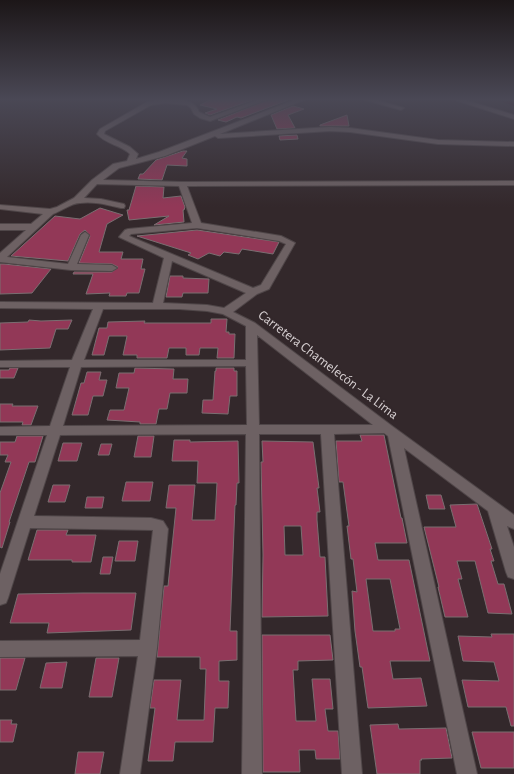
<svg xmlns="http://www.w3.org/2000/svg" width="514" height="774" font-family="'Alegreya Sans',sans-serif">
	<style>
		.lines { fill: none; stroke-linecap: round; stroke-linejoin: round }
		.canal { fill: #2d0112; fill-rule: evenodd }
		.building { fill: #923857; stroke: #7a6e71; fill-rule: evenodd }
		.minor-casing { stroke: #4f4648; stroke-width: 2 }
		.minor { fill: #6d6163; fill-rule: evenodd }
		.labels { text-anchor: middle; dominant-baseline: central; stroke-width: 4; stroke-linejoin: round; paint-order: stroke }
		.street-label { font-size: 14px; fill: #d6cfd1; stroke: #33282b }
	</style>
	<rect width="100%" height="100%" fill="#33282b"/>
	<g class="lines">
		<path class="canal" d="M494,99H504L514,102V106Z"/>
	</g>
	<path class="building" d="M212,99H255L210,115L205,113L217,109L200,105Z
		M270,99L288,100L241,118L237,117L226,122L218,120Z
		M293,106L304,109L288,115L295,128L277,129L271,115Z
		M347,115L349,126H320V125Z
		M297,135L298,139L280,140L279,136Z
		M183,151H187L182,158L187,159V166L167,165L162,180L138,179L140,174H143L156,160Z
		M136,186L164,187L163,198L181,196L185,207L184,210H183L184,222L154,225L169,216L129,220L127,210H129Z
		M100,208L123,215L107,224L99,252H123L121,259H143L141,269H145L139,293H127L126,296H109L110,293L86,294L93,274H73L74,272H112L118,267L112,264L79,263L90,236L85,230L80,234L68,261L11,256L55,216L80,219Z
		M197,230L279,242L273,254L242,249L239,254L224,252L220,256L209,253L198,259L188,255L191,253L137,236Z
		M0,264H4L51,269L32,293L0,294Z
		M170,276H183V278L209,279L208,293H183L182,297H166Z
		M211,319H227L226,332H229V334H235L234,358H217L218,348H200L199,355H186V348H169L167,358H137V355H123L127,336H109L104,355H92L99,328H107L108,322L145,321L144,323H211Z
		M29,320L41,321L72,320L68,329H56L50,348L0,350V323L28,322Z
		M10,368H18L14,378H0V370H9Z
		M135,368L174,369L173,379H188L187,393H170L167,409H159L156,424H140V422L107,420L110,410H124L129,388H116L119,373H134Z
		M216,368H234V371H237V396H230L228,414L202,413L203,400H213L215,371H216Z
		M87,372H101L99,380H107L103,396H93L88,415H72L81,383H84Z
		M0,404H13L12,406H38L31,425H22L23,422H0Z
		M360,435H384L401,518H402L407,543H375L378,560H409L430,661H390L393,679L421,678L427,706L368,708L362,667H360L355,631L352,591L357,592L353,559H351L347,526H349L343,482H339L336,441H362ZM366,579H390L400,629H395V631H373Z
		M17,436H43L35,462H29L9,522H10L2,548L0,547V493L11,462H5L8,455H0V442H15Z
		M138,436H154L151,457H134Z
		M174,440H190V442L238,441L239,483H237L236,505H235L230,631H237V660L219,661V681H229L228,708H215L213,742H175L173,761H148L155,708H150L154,680H181L177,720H204L206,669H200V657H157L164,586H168L176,508H166L169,485H195L192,520H215L217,483H197L198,461H172Z
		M262,441L313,442L319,488H317L320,512H317V520L320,557H325L328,616L262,617L263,555L261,462H263ZM284,526H301L303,555H285Z
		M63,443H82L77,461H58Z
		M101,444H112L109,455H98Z
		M126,482H153L150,501H122Z
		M53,485H70L65,502H48Z
		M426,495H441L445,509H429Z
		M87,497H104L102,508H85Z
		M477,504L492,549H490L494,561H491L498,584H504L512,614L488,613L475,561H457L462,579H458L468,617H445L438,587H439L424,527H456L450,505Z
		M37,530H68L66,535H96L91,562H72V560H28Z
		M119,541H138L135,561H115Z
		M103,557H113L110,574H100Z
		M83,593H136L131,630L47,633L49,623H10L18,594Z
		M491,634H514V726H511L506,707H468L462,680L499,681L494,662L463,661L458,636L492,637Z
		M262,635H330L333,660L298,661V670H293L296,721H316L312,679H330L333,709H325L328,731H338L340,759H316L315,750H299L300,772H263Z
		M0,658H25L16,690H0Z
		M96,658H119L112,697H89Z
		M67,662L62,688H40L46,663Z
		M0,720H12L11,724H17L13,742H0Z
		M398,724L399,729L446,728L452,758L421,759L422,760H420V774H377L370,725Z
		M472,732H514V768H481Z
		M78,752H104L100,774H75Z"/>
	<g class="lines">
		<g class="minor-casing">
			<path id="minor" d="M165,99C178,100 194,98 199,112L210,117L260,99H269L210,121L200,118L194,114L191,108L187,105L165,103L151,105L105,131L104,134L130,147L138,154L136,159L159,152L297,99H306L220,134L330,127L350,128L438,140L514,142V146L438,144L350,132L330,131L218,138L215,136L165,156L119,168L103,180L182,182L514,181V185L187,186L201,223L281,236L295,243L269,289L257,294L233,312L255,323L392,426L514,515V529L507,526L514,547V579L508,577L506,572L488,511L404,448L477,774H457L388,436L384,433L334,434L362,774H342L321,434H259L262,774H242L246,434L60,435L34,516L151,518L163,521L168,529L157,648L140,774H120L138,656L0,657V641L140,640L153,530L30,528L8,598L6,603L0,605V574L47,435H0V427L50,426L70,367H0V361L72,360L93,309L0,308V302L153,303L164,258L119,237L125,230L128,229L192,223L179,186L97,184L84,198L101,199L124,204L125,206L124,208H121C108,205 93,201 80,203C72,203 61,211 53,214L7,257L68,264L81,235L85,232L89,235L77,264L112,265L117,268L112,271L71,270L0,262V253L26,230H0V224H31L43,214L0,209V205L50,209L57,207L74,198L92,180L113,164L127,161L130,154C121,145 105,144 97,134L100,129L147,102ZM197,228L279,241L286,244L261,285L253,288L129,236L131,234ZM172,261L246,293L224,308L207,305L163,303ZM103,309H179L207,311L223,314L246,326V360H84ZM257,335L373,425H259ZM246,366L247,425L63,426L81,367Z
				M362,99H373L404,108L401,110Z
				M452,99H462L514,115V119Z"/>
		</g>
		<use href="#minor" class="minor"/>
	</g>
	<linearGradient id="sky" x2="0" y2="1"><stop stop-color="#1c1618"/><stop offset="0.48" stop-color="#4a4855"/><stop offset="1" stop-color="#4a4855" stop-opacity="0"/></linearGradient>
	<rect width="514" height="207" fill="url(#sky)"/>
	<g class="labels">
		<g class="street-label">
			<text transform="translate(328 365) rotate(37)">Carretera Chamelecón - La Lima</text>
		</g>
	</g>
</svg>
